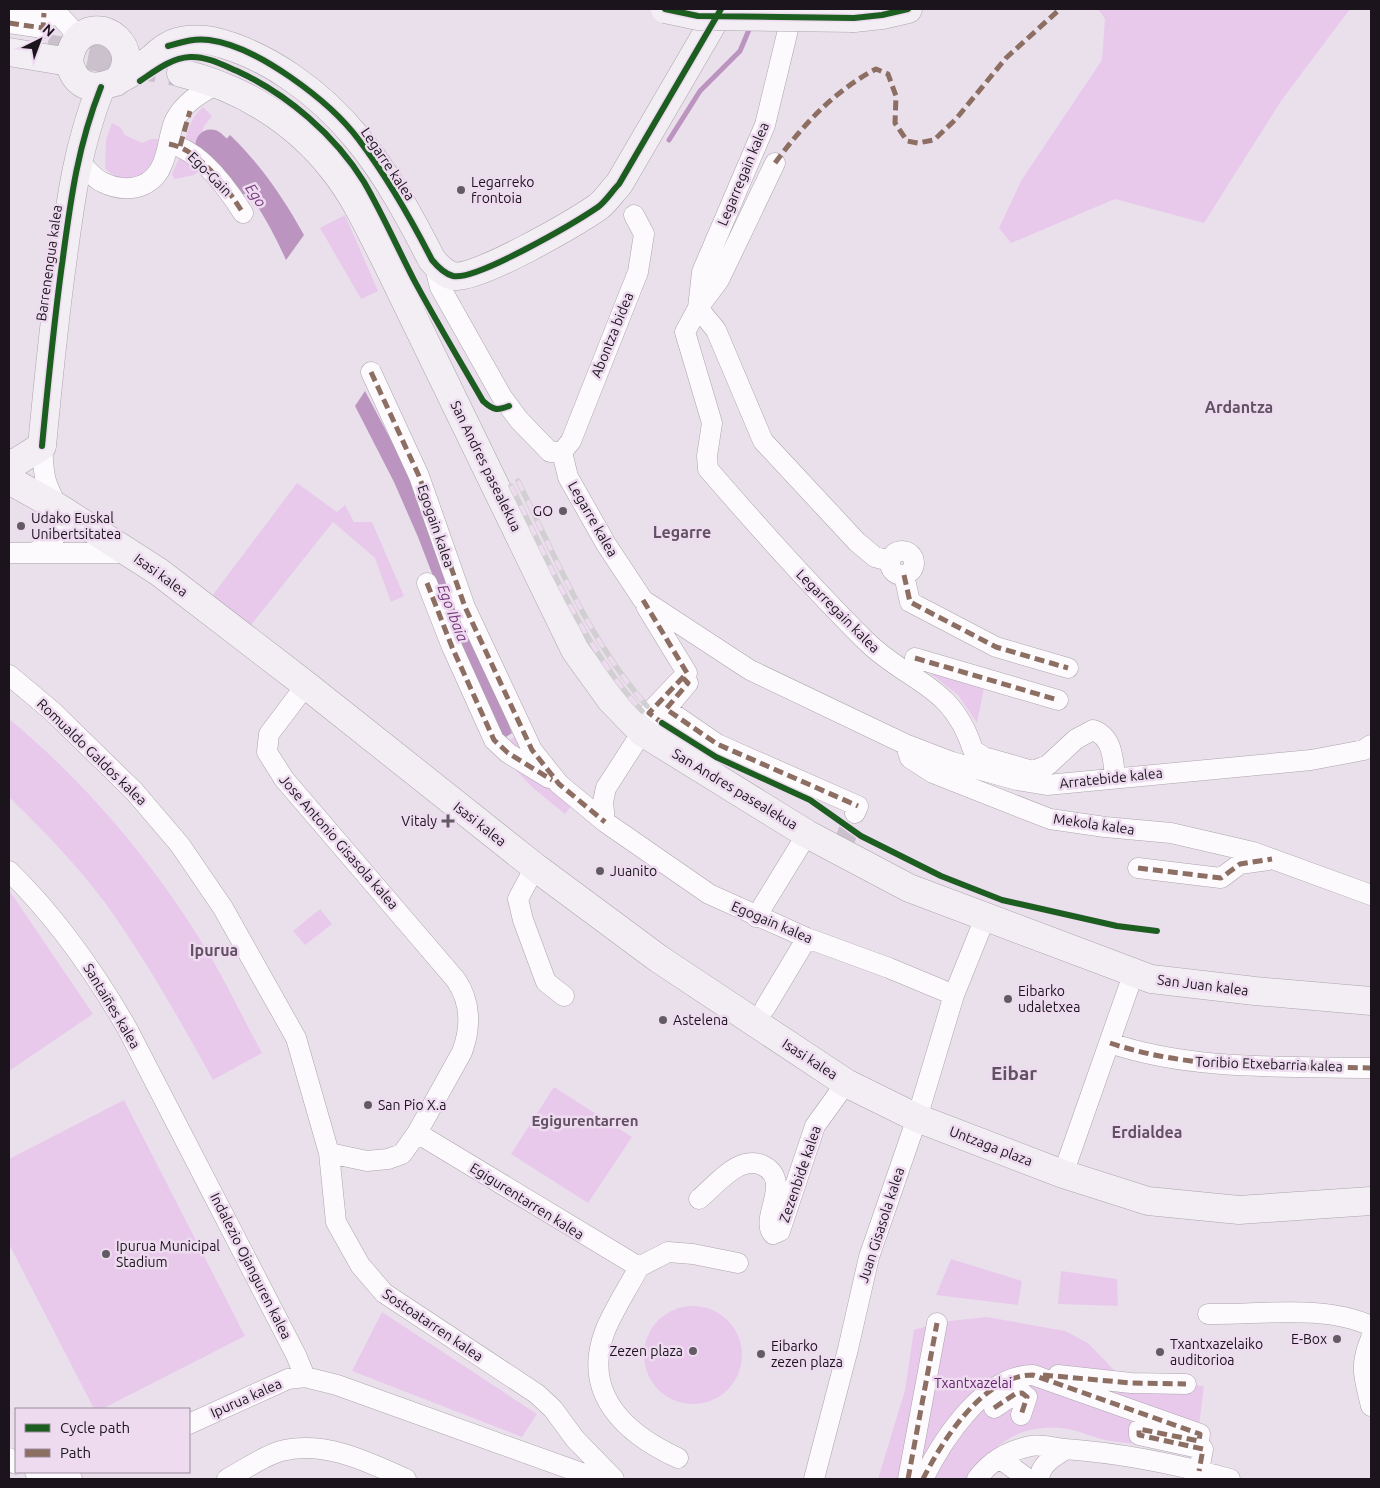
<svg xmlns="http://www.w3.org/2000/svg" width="1380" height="1488" font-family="Ubuntu,sans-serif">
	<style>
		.green { fill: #e8c9ec }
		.water { fill: #bb95c0 }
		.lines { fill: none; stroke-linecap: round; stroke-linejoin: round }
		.stream { stroke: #bb95c0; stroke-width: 5 }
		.river { stroke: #bb95c0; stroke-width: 31 }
		.street-tunnel { stroke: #cbc1cc; stroke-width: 20; stroke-dasharray: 20 10; stroke-linecap: butt }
		.secondary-tunnel { stroke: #cbc1cc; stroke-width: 28; stroke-dasharray: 28 14; stroke-linecap: butt }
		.street-casing { stroke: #aba4ac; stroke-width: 21 }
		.secondary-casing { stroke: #aba4ac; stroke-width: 29 }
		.street { stroke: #fcfafc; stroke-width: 20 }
		.secondary { stroke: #f2eef4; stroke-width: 28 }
		.rail-casing { stroke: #d2cfd2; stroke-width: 5.5 }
		.rail { stroke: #eedbf0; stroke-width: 4; stroke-dasharray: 11; stroke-linecap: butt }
		.secondary-bridge-casing { stroke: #aba4ac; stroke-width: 29; stroke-linecap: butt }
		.secondary-bridge { stroke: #f2eef4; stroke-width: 28 }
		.quiet { stroke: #8d6e63; stroke-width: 5; stroke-dasharray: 10 5; stroke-linecap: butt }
		.cycleway-casing { stroke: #eedbf0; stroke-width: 9 }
		.cycleway { stroke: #1b5e20; stroke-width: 6 }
		.poi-dot { fill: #635b64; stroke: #eedbf0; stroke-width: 2 }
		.labels { text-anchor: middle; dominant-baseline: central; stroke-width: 5; stroke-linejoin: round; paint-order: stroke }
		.street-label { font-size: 14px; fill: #1b141c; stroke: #eedbf0 }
		.poi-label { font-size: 14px; fill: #1b141c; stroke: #eedbf0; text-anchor: start }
		.park-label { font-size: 14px; fill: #65276d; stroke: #eedbf0 }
		.water-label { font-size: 15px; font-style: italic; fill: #76377d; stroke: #eedbf0 }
		.neighbourhood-label { font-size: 15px; font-weight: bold; fill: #615163; stroke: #eedbf0 }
		.quarter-label { font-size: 16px; font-weight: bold; fill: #615163; stroke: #eedbf0 }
		.district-label { font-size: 19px; font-weight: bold; fill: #615163; stroke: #eedbf0 }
	</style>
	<rect width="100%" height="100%" fill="#eae0eb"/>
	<path class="green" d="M1098,9H1350L1281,101L1204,223L1115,199L1011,243L999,228L1021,181L1102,60L1105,19Z
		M203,107L212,116L204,126L197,152L202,168L194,175L175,179L172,175C174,167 179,161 181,153C187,136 188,120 203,107Z
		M112,123L120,127L125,135L142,143L152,139H159L163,127L157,156L142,175C129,181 114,179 105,168L106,140Z
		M345,215L378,291L361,299L320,228Z
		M297,483L337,512L345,505L354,522H372L404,596L391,602L375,558L333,522L251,625L212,596Z
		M912,659L985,683L977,723L958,695Z
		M9,719C89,785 159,869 212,959C230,990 245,1022 262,1053L213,1080C180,1020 146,960 106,904C77,865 43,830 9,797Z
		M521,733L532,750L583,791L565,814L533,788L495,749Z
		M9,890L93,1014L9,1071Z
		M320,909L332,924L305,945L293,931Z
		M554,1087L632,1137L588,1203L511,1154Z
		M124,1100L245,1336L102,1409H94L9,1244V1159Z
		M951,1259L1022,1281L1018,1305L936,1295Z
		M1061,1271L1117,1279L1118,1306L1058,1304Z
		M644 1355a49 49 0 1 1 98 0a49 49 0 1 1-98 0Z
		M382,1312L537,1414L522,1437L352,1371Z
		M987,1317L1065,1331L1088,1343L1116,1372L1135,1380L1204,1386L1196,1450C1166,1446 1134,1445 1105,1440C1092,1437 1080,1431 1068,1429C1020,1423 996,1441 970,1479H878L905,1390L914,1330L941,1322Z"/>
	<path class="water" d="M230,135C261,165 283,197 304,235L286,260C268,220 247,184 213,154Z
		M365,391L409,474L512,733L497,743L418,537L394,482L355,406Z"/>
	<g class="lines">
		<path class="stream" d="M669,140L700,91L740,51L751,25"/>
		<path class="river" d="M211,145L247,179"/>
		<path class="street-tunnel" d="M843,845L855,813"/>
		<path class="secondary-tunnel" d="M47,48L181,73"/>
		<g class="street-casing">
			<path id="street" d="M12,9L59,15L80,38
				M793,9L765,125L702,272L698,308L685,332L712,423L707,456L708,469C759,528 810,585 865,640C908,683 952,683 973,750L984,757L1033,771L1048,765L1076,739L1093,730C1113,737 1113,759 1115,777
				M9,23L43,28L44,13
				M169,144C199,149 228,189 243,213
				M77,159C84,166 93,178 102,182C122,192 146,191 159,171C169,155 168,135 175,120C184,103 199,94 215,85
				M775,163L719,280L698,308L716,330L763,441L857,542L875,557L890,561
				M434,263L440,287L502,397L519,420L550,452H562
				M371,372L419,476L465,607L532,750L559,784L605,822
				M562,452L568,477L606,544L643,600L750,670L905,744L952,762L1017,780L1047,785L1311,760L1364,750L1371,745
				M562,452L571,441L638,272L644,234L634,215
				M890 563a12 12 0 1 1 24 0a12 12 0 1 1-24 0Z
				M35,552C77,526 59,518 46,481C43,471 43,457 42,446
				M9,553H132
				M904,575L910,602L996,647L1068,668
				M427,583L452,647L494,740L508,753L549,778
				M646,606L687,673L649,713L662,723
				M915,658L1058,700
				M9,675L52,711L134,791L180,845L223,908L296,1038L329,1153L336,1222L360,1265L384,1293L537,1394L553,1409L575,1439L614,1479
				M683,678L688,683L666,709L717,744L858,806L855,813
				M306,685L269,734L267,752L284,779L456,980C471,1002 471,1028 462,1052L417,1133L402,1154L388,1159L367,1161L329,1153
				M642,732L606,788L603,802L605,822L709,894L807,938L889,968L954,995
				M906,746L910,758L933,773L1050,819L1105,827L1171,833L1253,852L1371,895
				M535,867L518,899L523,920L546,982L564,996
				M1138,868L1221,878L1240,864L1268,860
				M9,871C56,917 94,971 127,1028L296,1355L305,1377
				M756,917L807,834
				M765,1008L807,938
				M1110,1043C1193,1071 1284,1066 1371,1068
				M417,1133L639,1267L668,1252L693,1254L738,1263
				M1063,1174L1134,972
				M699,1199C716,1185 740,1153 764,1166C793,1182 759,1218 773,1234L780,1231L815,1126L846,1083
				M639,1267C628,1288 614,1309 605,1331C581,1394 626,1434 678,1458
				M1208,1314C1259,1315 1325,1304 1371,1326
				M1371,1338C1359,1367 1364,1376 1371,1406
				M1058,1375L1131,1383L1186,1384
				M994,1408L1015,1394L1022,1393L1027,1397L1021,1415
				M189,1424L288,1379L305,1377L337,1385L598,1479
				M9,1458L16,1464
				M999,1458L1028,1479
				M35,1472L72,1479
				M227,1479C242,1471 265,1455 281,1451C325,1440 368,1462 406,1479
				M814,1479L848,1349L869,1257L917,1118L954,995L985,918
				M908,1479L937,1323
				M923,1479C943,1439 984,1375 1033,1375L1200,1434L1199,1441L1139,1429V1435L1203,1449L1199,1471
				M977,1479C991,1460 1008,1451 1031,1446C1041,1444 1054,1448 1065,1449C1120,1453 1176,1464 1230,1479
				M1039,1479C1041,1463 1054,1457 1066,1449"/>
		</g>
		<g class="secondary-casing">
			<path id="secondary" d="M854,18L882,15L908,9
				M9,52L69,62
				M181,73C240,87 295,120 333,169C355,196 370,230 386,261L575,650L611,700L642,732L807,834L909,888L1151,979L1255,991L1371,1001
				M116,82C146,50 101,12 77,40C72,46 68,58 70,65C83,108 128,76 150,60C156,56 161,49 168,46C180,39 199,38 212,41C268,54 321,94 357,138C387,174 411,219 432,260C437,266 445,274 453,276C476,281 576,222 598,207C606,201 612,191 619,184L721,9
				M9,463H15L42,446C48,383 54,320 63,257C71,197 78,145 101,87
				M9,480L59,508L159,572L306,685L535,867L659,959L846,1083L917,1118L1063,1174L1148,1201L1239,1210L1371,1201"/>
		</g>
		<use href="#street" class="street"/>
		<use href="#secondary" class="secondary"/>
		<g class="rail-casing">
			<path id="rail" d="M518,481C556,558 589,641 647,706
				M511,486C550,563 583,647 642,711"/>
		</g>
		<use href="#rail" class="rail"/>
		<g class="secondary-bridge-casing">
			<path id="secondary-bridge" d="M665,9L698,16L854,18"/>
		</g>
		<use href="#secondary-bridge" class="secondary-bridge"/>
		<path class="quiet" d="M9,23L43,28L44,13
			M169,144C199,149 228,189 243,213
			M180,146L190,111
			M775,163C803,125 834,91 876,69L888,74L896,96L895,123L907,141L918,143L934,140L956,119L1006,58L1060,9
			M371,372L419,476L465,607L532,750L559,784L605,822
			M904,575L910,602L996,647L1068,668
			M427,583L452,647L494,740L508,753L552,780
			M643,600L687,673L649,713L662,723
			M915,658L1058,700
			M683,678L688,683L666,709L717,744L858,806
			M1138,868L1221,878L1240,864L1272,859
			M1110,1043C1193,1071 1284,1066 1371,1068
			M1043,1375L1131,1383L1186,1384
			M994,1408L1015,1394L1022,1393L1027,1397L1021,1415
			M908,1479L937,1323
			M923,1479C943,1439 984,1375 1033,1375L1200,1434L1199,1441L1139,1429V1435L1203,1449L1199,1471"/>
		<g class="cycleway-casing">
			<path id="cycleway" d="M665,9L698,16L854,18L882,15L908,9
				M168,46C182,42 194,38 209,40C257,46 330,101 359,140C387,177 411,219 432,260C437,266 445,274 453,276C476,281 576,222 598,207C606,201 612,191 619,184L721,9
				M140,81C155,71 171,58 190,57C206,56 223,65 237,71C287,94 335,135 364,182C382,213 397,247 414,280C436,321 460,361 483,401C493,410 497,411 509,406
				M42,446C48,383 54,320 63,257C71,197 78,145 101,87
				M662,723L716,757L810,800L861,836L941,876L1002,900L1117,926L1157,931"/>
		</g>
		<use href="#cycleway" class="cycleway"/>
	</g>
	<g class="poi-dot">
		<circle cx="461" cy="190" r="5"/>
		<circle cx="563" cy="511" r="5"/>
		<circle cx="21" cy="526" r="5"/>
		<path d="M445.5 813.5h5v5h5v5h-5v5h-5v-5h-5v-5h5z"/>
		<circle cx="600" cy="871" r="5"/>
		<circle cx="1008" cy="999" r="5"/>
		<circle cx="663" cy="1020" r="5"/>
		<circle cx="368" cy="1105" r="5"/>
		<circle cx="106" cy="1254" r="5"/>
		<circle cx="1337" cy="1339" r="5"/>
		<circle cx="693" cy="1351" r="5"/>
		<circle cx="1160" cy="1352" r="5"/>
		<circle cx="761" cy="1354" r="5"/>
	</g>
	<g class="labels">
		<g class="street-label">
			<text transform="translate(388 164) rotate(56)">Legarre kalea</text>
			<text transform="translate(210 174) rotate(45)">Ego-Gain</text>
			<text transform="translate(743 174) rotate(-67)">Legarregain kalea</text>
			<text transform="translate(49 263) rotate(-82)">Barrenengua kalea</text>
			<text transform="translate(612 335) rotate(-68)">Abontza bidea</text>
			<text transform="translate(486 466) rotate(64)">San Andres pasealekua</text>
			<text transform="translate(593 519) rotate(60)">Legarre kalea</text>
			<text transform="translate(436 526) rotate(71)">Egogain kalea</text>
			<text transform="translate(161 575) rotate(36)">Isasi kalea</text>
			<text transform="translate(838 611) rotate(45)">Legarregain kalea</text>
			<text transform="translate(92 752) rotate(44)">Romualdo Galdos kalea</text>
			<text transform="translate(1111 778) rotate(-6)">Arratebide kalea</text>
			<text transform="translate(735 789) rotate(31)">San Andres pasealekua</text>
			<text transform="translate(480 824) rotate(38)">Isasi kalea</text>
			<text transform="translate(1094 824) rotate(8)">Mekola kalea</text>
			<text transform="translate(339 842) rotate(49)">Jose Antonio Gisasola kalea</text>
			<text transform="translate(772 922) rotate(23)">Egogain kalea</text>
			<text transform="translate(1203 985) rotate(7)">San Juan kalea</text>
			<text transform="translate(112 1006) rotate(59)">Santaiñes kalea</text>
			<text transform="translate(810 1059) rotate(33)">Isasi kalea</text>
			<text transform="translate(1269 1064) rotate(2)">Toribio Etxebarria kalea</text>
			<text transform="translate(991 1146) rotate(21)">Untzaga plaza</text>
			<text transform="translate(800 1174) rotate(-71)">Zezenbide kalea</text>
			<text transform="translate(527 1201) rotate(32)">Egigurentarren kalea</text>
			<text transform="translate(881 1225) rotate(-72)">Juan Gisasola kalea</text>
			<text transform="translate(251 1266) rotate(63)">Indalezio Ojanguren kalea</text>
			<text transform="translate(433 1325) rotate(34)">Sostoatarren kalea</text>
			<text transform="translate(246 1398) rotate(-24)">Ipurua kalea</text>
		</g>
		<g class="poi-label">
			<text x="471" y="182">Legarreko<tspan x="471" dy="16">frontoia</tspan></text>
			<text x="553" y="511" text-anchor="end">GO</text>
			<text x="31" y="518">Udako Euskal<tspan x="31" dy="16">Unibertsitatea</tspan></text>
			<text x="437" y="821" text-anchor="end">Vitaly</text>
			<text x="610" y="871">Juanito</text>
			<text x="1018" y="991">Eibarko<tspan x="1018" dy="16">udaletxea</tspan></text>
			<text x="673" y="1020">Astelena</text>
			<text x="378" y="1105">San Pio X.a</text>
			<text x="116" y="1246">Ipurua Municipal<tspan x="116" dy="16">Stadium</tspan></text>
			<text x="1327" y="1339" text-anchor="end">E-Box</text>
			<text x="1170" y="1344">Txantxazelaiko<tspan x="1170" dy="16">auditorioa</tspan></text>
			<text x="771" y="1346">Eibarko<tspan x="771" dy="16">zezen plaza</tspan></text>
			<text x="683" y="1351" text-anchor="end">Zezen plaza</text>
		</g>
		<g class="park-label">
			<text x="973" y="1383">Txantxazelai</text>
		</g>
		<g class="water-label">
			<text transform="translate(256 195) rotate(56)">Ego</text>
			<text transform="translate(453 613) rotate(69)">Ego Ibaia</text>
		</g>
		<g class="neighbourhood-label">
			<text x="585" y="1120">Egigurentarren</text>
		</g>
		<g class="quarter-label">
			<text x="1239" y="407">Ardantza</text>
			<text x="682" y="532">Legarre</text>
			<text x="214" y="950">Ipurua</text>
			<text x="1147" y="1132">Erdialdea</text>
		</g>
		<g class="district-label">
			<text x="1014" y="1073">Eibar</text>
		</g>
	</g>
	<rect width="1380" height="1488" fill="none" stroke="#1b141c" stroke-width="20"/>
	<rect x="15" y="1408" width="175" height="65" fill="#eedbf0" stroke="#9a8b9b"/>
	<rect x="25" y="1424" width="25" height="8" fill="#1b5e20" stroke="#9a8b9b"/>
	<text x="60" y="1433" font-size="15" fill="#1b141c">Cycle path</text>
	<rect x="25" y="1449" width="25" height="8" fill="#8d6e63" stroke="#9a8b9b"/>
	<text x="60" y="1458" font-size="15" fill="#1b141c">Path</text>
	<g transform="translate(40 40) rotate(42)" stroke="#eedbf0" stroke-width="4" paint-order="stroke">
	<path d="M0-4L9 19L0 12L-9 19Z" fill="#1b141c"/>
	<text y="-8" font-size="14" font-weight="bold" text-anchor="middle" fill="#1b141c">N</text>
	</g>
</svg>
